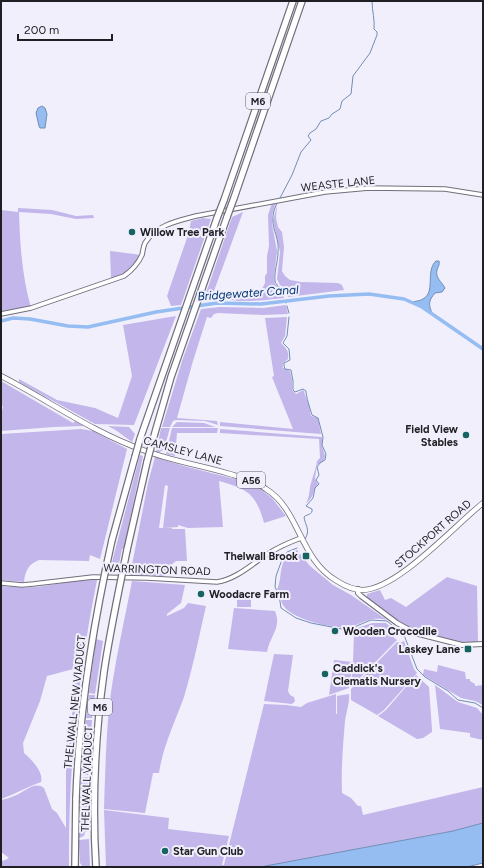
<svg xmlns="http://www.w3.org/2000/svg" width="484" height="868" font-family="Figtree,sans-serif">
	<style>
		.green { fill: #c3b6eb; fill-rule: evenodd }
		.water { fill: #95bdf2; stroke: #728eb4 }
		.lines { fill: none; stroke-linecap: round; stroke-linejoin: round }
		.stream { stroke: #728eb4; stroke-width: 1 }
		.canal { stroke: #95bdf2; stroke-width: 3.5 }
		.tertiary-casing { stroke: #726f7a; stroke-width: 5.5 }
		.secondary-casing { stroke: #726f7a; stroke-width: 6 }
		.primary-casing { stroke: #726f7a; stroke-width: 6 }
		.motorway-casing { stroke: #726f7a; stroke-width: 8 }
		.tertiary { stroke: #fff; stroke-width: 3.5 }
		.secondary { stroke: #fff; stroke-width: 4 }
		.primary { stroke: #fff; stroke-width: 4.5 }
		.motorway { stroke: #fff; stroke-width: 5.5 }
		.motorway-bridge-casing { stroke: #726f7a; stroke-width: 8; stroke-linecap: butt }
		.motorway-bridge { stroke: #fff; stroke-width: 5.5 }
		.poi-dot { fill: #156461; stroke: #f1effc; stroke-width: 1.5 }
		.labels { text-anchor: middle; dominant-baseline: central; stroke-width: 4; stroke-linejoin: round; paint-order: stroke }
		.shield { fill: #f1effc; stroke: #5f5d65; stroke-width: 1 }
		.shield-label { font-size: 10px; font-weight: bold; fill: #201f24 }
		.street-label { font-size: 11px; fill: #201f24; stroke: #f1effc }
		.poi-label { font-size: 11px; font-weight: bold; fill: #201f24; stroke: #f1effc; text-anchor: start }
		.water-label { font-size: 12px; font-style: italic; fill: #003673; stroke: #f1effc }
	</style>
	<rect width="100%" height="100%" fill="#f1effc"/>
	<path class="green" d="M276,202L272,216V224L277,251L274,278L275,284L283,290L284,298C274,299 231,305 226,297L220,299L203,302L232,217L243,212L211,299L212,300L235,293L262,289L265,283V276L267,273V256L269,246L268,215L272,203Z
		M277,205L276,218L278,227L282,232L284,247L282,271L285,276L290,280L301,282L338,283L342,285L344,290L288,297L285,288L280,285L277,279L280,252L273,221Z
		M18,208L52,210L76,216L93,215L94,218L76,219L51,214L19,212C20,246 22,275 31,308L1,314V210L18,212Z
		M203,218L211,219L181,305L171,306L167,296L189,232L191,221Z
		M110,251L142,255L137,263L124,276L111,278Z
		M286,305L288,314L263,315L218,313L214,314L211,318L207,317L193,361L177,418L217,421L218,425L205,421L176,420L173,421L170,427H162L182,361L201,309L220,307L263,308Z
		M176,316L134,425L95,424L19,382V379L57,400L95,408L118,418L132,376L123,325Z
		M287,317L285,336L281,343C287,349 289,351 288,359C285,362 282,362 283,368L290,371L292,380V390L296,394L303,390L304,391C305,397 308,400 309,405C310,409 310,412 311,416L318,418L321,434L220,426V422L293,429L272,377L274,376L265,318Z
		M1,381L73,423L75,421L84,426L54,427L1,431V417L3,406H1Z
		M177,422L204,423L215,427H172Z
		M108,426L129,427L135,434L132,442L117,431Z
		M161,428H170L164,449L160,452H156Z
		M172,428H218L217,433H177L175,456L166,454Z
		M81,429L93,431L127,449L100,559L90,555L89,561L39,560C28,564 25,572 24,582L1,580V434Z
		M220,429L322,437V446L325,456L324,460L317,465L315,478L318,485C311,491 316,496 306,503C310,496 309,490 311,483C313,476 316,468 317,461L320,458L319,439L220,433Z
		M140,455L143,456L124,549H122L119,564L112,562Z
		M155,457L184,466L235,479L257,486L272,498L286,516L264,523C256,493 247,489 219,481L223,527L188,528L178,525V527L164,528H172V529H185L187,561H176L166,569L165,576L130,575L148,483ZM165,485L168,486L163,528H159Z
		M295,550H297L310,566L333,585L351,595L387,620C381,619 374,618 369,620C362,622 355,626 348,627C332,629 291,619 283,605C280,601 282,597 281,593L277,590C284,573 276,563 295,550Z
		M447,577L477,586L478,642L462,643L453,642V640L451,641L411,629L367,599V594L380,590L385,600L391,598L406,607Z
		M97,580C78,675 68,770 69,867H1V859L3,861L9,858L1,852V800C5,799 10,798 14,796C23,793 35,780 44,788L52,809L57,813L66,828V772L77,668L47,676L40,701L23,743L24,753C31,759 44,772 41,782C27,787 15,794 1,799V586C12,587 24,588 35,587C55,585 76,579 97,580Z
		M132,581L185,585L181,603L167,614V616L184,608L188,603L206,606C199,637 193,667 184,697C175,722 163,746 159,773H153L145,813L104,809C105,775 106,742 109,708C114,665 124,623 132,581Z
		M237,592H251V607H237Z
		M234,608L275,611C282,628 270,635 267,652L228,649Z
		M372,623H386L399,634L379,628L351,630Z
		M377,631L391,635L397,640L351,687L353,664L349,688L329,695L334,660L353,662L354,633Z
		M96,639L103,641L95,694L89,693Z
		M404,641L414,669L417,673L384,710L377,715L351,700V689L397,642L400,643Z
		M274,654L293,655L288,691L290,695L294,697L295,701L292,704L264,701Z
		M438,665L465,672L466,679H470V681L475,684V686L483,685V705L475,701L461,698L423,675L424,669L437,672Z
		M416,675L429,687L432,729V732L423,738L417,739L378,716L386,710Z
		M435,685L458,702L477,708L483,715V740L470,737V733L440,729Z
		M336,694V714H337V696L349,694C350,703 346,712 345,721C343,745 341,768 342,793L351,798L358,806H361L363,815L483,787V823L453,831L260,867H106L104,810L169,818L168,829L229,836L222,865H224L264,704L286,705L301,707L307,703Z
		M89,695H95L92,718H86Z
		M86,720H92L90,745H84Z
		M83,747L90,748L88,775H81Z
		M88,777V793H81V778Z
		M80,795H88V831L85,832L84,836L79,838Z
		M89,839L90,867H83L80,863L79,840Z"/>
	<path class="water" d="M42,106L45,108L47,114L45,128H40L39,126L36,113L38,108Z
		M436,261H439C440,265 438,266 437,270C435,278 442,282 445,288L442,292L435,293C429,300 428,304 432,313L413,302C416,301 420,301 423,299C436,292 425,271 436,261Z
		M483,823V863L467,867H260L453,831Z"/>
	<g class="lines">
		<path class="stream" d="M280,198L292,175L301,152L311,140L308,136L310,133L316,129L321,121L329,118L332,114L340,109L342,101L351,94L353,76L370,53L377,35V32L374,29C375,20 372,11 372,1
			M277,203C266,226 280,233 278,252C278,262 274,271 275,281C276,285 280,288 284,289L285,295
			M286,302V303
			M287,306L289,313
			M289,317L287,336L283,343L289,349L290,360L284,363V366L285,369L291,370L293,381V390L295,392L303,389L306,391C306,397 310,408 312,415L318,418L323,437L322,445L326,454L325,460L320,463L317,467L319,475L316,480L319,484L315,488L313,498L306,506L312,509C313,515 307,514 304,517C305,525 311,530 305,539
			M297,548L287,552L283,557L276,576L275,587L279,595L281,608L296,618L311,623L347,630L371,620L387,621L404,635L417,669L425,677L448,691L458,700L475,703L483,708"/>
		<path class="canal" d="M1,321L13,318L30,319L68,326L88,327L156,312L217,303L261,304L329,296L369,294L404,299L422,307L483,349"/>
		<g class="tertiary-casing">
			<path id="tertiary" d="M1,314L31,308L124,276C131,271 138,264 142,255C143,251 143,247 145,243C156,225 177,221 196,216L325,192L369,188L445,189L483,195
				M1,583L22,585L33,584L93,577L147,578L217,582C237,579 253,563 269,553C279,547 290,542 301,538"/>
		</g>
		<g class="secondary-casing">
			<path id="secondary" d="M358,589V593L361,596L397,623L415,633L462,645L483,644"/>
		</g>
		<g class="primary-casing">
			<path id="primary" d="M1,376C48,400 92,432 143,450C171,461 201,465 230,474C243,478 255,481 266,489C300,510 299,559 337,581C345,586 353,590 362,590C397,590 455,525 483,503"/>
		</g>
		<g class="motorway-casing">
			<path id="motorway" d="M234,198L302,1
				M224,200L293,1
				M140,439L217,218
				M152,443L171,377L227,217
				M112,540L135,457
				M127,550L147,462
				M75,867L76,798"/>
		</g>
		<use href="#tertiary" class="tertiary"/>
		<use href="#secondary" class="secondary"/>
		<use href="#primary" class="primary"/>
		<use href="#motorway" class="motorway"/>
		<g class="motorway-bridge-casing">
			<path id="motorway-bridge" d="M227,217L234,198
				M217,218L224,200
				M135,457L140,439
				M147,462L152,443
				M76,798C79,711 93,625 112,540
				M96,867C92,802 95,737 104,672C110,631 119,590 127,550"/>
		</g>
		<use href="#motorway-bridge" class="motorway-bridge"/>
	</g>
	<g class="poi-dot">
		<circle cx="132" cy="232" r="4"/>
		<circle cx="466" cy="435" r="4"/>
		<rect x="302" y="552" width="8" height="8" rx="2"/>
		<circle cx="201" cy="594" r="4"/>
		<circle cx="335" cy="631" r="4"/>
		<rect x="464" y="645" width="8" height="8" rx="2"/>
		<circle cx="325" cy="674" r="4"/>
		<circle cx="165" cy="851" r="4"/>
	</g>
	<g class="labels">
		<g class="shield">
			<rect x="246" y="93" width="24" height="16" rx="3"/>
			<rect x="237" y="472" width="28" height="16" rx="3"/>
			<rect x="88" y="699" width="24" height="16" rx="3"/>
		</g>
		<g class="shield-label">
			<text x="258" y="101">M6</text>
			<text x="251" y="480">A56</text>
			<text x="100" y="707">M6</text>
		</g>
		<g class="street-label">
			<text transform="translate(338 184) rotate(-6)">WEASTE LANE</text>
			<text transform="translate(183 451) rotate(15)">CAMSLEY LANE</text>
			<text transform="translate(433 534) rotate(-41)">STOCKPORT ROAD</text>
			<text transform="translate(157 570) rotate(2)">WARRINGTON ROAD</text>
			<text transform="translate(75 702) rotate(-84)">THELWALL NEW VIADUCT</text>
			<text transform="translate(87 779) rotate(-88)">THELWALL VIADUCT</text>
		</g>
		<g class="poi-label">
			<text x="140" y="232">Willow Tree Park</text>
			<text x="458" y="429" text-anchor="end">Field View<tspan x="458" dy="13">Stables</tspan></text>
			<text x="298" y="556" text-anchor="end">Thelwall Brook</text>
			<text x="209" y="594">Woodacre Farm</text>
			<text x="343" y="631">Wooden Crocodile</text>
			<text x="460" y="649" text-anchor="end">Laskey Lane</text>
			<text x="333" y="668">Caddick's<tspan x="333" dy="13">Clematis Nursery</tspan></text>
			<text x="173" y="851">Star Gun Club</text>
		</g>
		<g class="water-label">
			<text transform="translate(248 293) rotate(-4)">Bridgewater Canal</text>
		</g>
	</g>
	<rect width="484" height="868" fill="none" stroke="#201f24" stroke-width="4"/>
	<path d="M18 34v6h94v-6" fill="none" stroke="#201f24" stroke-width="2"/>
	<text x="24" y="34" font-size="12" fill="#201f24" stroke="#f1effc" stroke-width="3" paint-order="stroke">200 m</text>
</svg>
